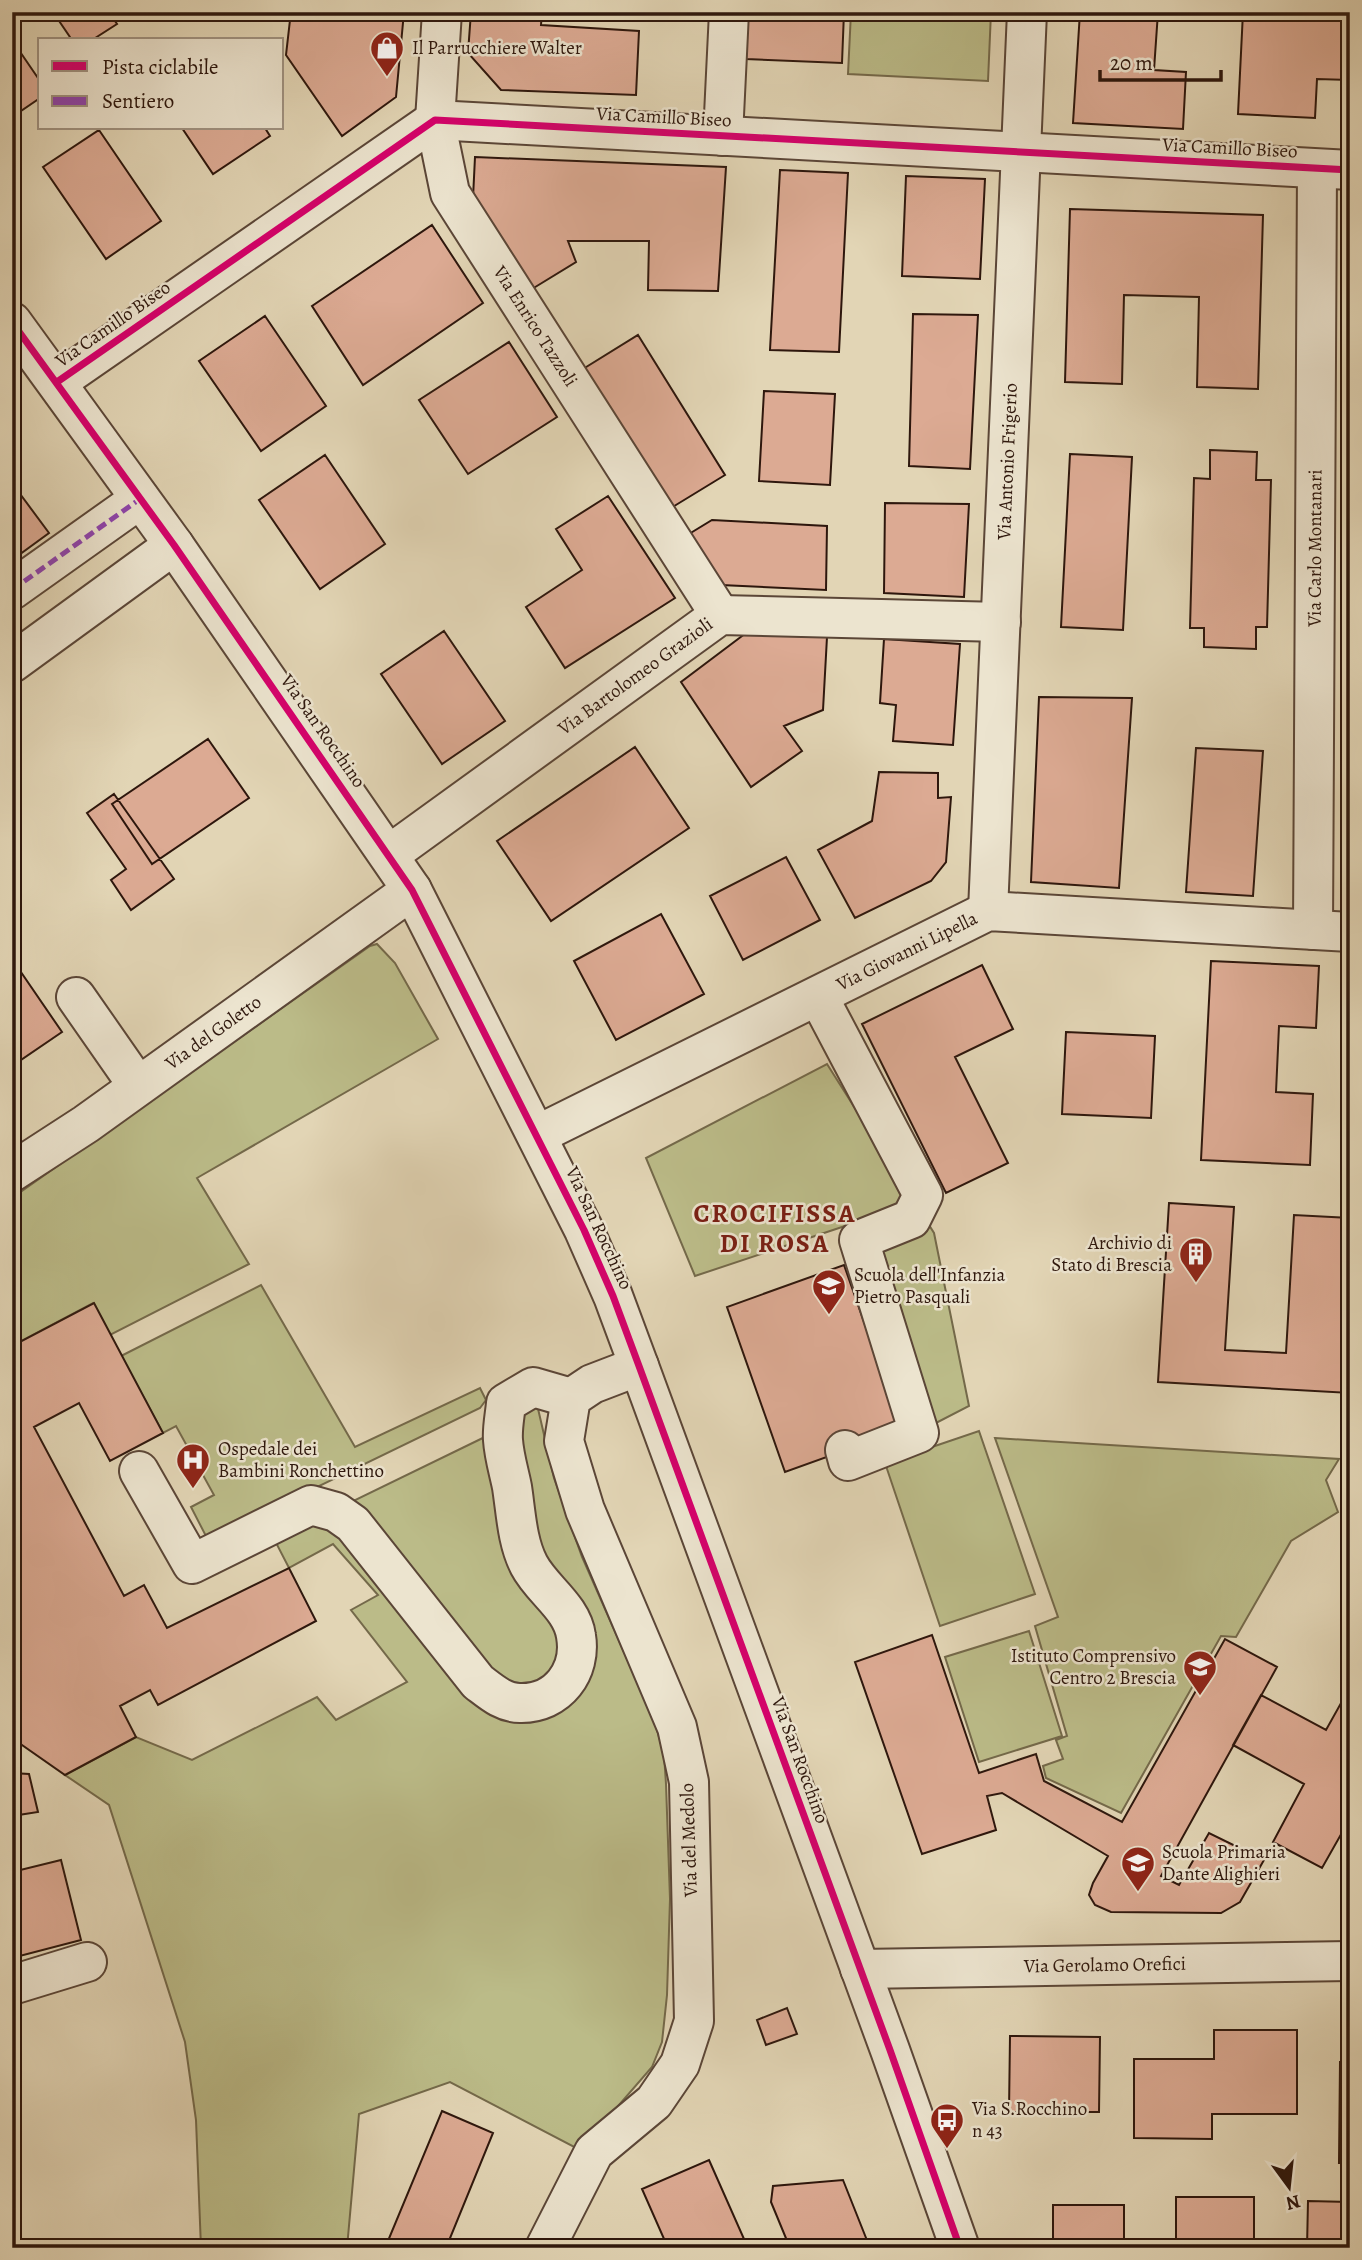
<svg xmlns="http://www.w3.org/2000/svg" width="1362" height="2260" font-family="Alegreya,serif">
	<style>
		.green { fill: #bb8; stroke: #74694a; stroke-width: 2 }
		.building { fill: #dcaa93; stroke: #2e170d; stroke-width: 2 }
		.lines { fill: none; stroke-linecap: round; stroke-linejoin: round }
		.minor-casing { stroke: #5b4637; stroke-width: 42 }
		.minor { stroke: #ece4cf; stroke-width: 38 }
		.quiet { stroke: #8e44ad; stroke-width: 5; stroke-dasharray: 10 5; stroke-linecap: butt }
		.cycleway-casing { stroke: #ece4cf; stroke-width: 11 }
		.cycleway { stroke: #d6006c; stroke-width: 7 }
		.labels { text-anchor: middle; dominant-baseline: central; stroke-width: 5; stroke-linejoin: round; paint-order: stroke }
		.poi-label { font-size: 19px; fill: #2e170d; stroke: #ece4cf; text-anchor: start }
		.street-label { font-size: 19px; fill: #2e170d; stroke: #ece4cf }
		.district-label { font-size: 26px; font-weight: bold; letter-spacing: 2px; fill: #7a1f14; stroke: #ece4cf }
	</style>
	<rect width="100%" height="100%" fill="#e2d5b5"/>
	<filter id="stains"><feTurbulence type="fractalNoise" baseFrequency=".00286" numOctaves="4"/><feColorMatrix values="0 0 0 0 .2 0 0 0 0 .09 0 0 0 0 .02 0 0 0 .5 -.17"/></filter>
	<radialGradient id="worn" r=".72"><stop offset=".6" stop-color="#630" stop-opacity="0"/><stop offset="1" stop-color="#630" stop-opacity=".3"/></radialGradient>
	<path class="green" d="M851,12H991L988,81L848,74Z
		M377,944L395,963L438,1039L197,1178L249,1264L110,1335L93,1303L12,1346V1198L370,946Z
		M827,1064L934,1233L969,1406L934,1424L866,1219L695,1276L646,1158Z
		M261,1285L355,1447L480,1388L486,1400L480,1408L208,1540L191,1507L214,1495L176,1426L163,1433L121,1356Z
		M536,1400L554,1478L582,1557L654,1720L664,1754L666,1784L670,1899L667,1995L662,2042L652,2067L580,2150L450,2082L359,2114L347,2248H201L196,2120L185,2042L109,1805L65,1775L136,1737L192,1760L317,1697L336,1720L407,1682L351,1610L378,1595L333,1544L289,1568L272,1535L298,1522L339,1526L473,1694L584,1685L538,1553L515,1424Z
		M979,1431L1035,1594L940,1626L885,1463Z
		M491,1434L563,1641L556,1669L533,1686L505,1685L349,1503Z
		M995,1438L1339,1459L1326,1480L1338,1512L1291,1541L1236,1637L1221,1636L1121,1813L1046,1778L1043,1766L1063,1759L1056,1740L1067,1736L1035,1626L1058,1617Z
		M1029,1631L1062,1736L979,1762L945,1657Z"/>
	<path class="building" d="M53,12H109L117,24L92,40H72Z
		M278,12H404L396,97L342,136L286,55L290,20H277Z
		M471,12H542L541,25L639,31L636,95L501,90L468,53Z
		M748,12H844L842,63L746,59Z
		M1080,12H1158L1154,70L1186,72L1183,129L1073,123Z
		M1243,12H1350V80L1317,79L1315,118L1238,114Z
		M12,40L40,81V98L12,117Z
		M182,128H265L270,136L213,174Z
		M99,130L161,221L106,259L43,167Z
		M475,157L726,167L718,291L648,290L649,241H568L576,262L532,289L473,198Z
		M780,170L848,173L839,352L770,350Z
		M906,176L985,179L980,279L902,276Z
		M1070,209L1263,215L1258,389L1197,387L1199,297L1124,295L1122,384L1065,382Z
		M1342,224H1350V466H1341Z
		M432,225L483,303L363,385L312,306Z
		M913,314L978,315L970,469L909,466Z
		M265,316L326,406L261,451L199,361Z
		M638,335L725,475L671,508L583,369Z
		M509,342L557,417L468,474L419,400Z
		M764,391L835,394L830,485L759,481Z
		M1210,450L1257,452L1256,480H1271L1267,627H1256V649L1204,647V628H1190L1194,478L1210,479Z
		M1070,454L1132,457L1123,630L1061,627Z
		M325,455L385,544L320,589L259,500Z
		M12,483L49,533L12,560Z
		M608,496L675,598L565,668L526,607L582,570L556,529Z
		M885,503L969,504L964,597L884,593Z
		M712,520L827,526L826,590L721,585L689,534Z
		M750,630L827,637L823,710L784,726L802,751L751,787L681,682Z
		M444,631L505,721L442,764L381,674Z
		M884,639L960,644L953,745L893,741L896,705L880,703Z
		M1039,697L1132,698L1119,888L1031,882Z
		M208,739L249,798L152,864L112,804Z
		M635,747L689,828L551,921L497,841Z
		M1196,748L1263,751L1253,896L1186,892Z
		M879,772L938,773V798L951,797L946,862L931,881L855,918L818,850L872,821Z
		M114,794L174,879L131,910L111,880L126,869L87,813Z
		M786,857L820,920L743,960L710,896Z
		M661,914L704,994L616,1040L574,961Z
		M12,959L62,1032L12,1066Z
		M1211,961L1319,966L1316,1028L1279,1026L1276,1092L1313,1094L1310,1165L1201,1160Z
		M982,965L1013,1029L955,1057L1008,1163L946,1193L862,1024Z
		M1066,1032L1155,1036L1151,1118L1062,1114Z
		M1169,1203L1234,1207L1225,1350L1286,1353L1294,1215L1350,1218V1393L1158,1382Z
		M844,1265L902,1430L785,1472L727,1307Z
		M94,1303L163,1433L110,1461L79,1403L34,1427L124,1596L144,1585L167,1628L289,1568L316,1621L158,1705L150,1690L120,1706L136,1737L65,1775L12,1738V1346Z
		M932,1635L979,1773L1036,1754L1044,1781L1122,1822L1225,1639L1277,1667L1161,1876L1179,1885L1209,1833L1264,1860L1240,1902L1221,1913L1111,1912L1095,1905L1089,1895L1093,1883L1108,1856L1002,1793L987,1796L996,1830L922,1854L855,1662Z
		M1350,1687V1823L1348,1822L1322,1868L1273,1842L1304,1784L1233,1745L1261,1695L1326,1730Z
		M12,1773L29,1774L38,1812L12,1816Z
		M61,1860L81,1940L12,1958V1872Z
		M787,2008L797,2034L766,2045L757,2020Z
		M1214,2030H1297V2114H1212V2139L1134,2138V2059H1214Z
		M1010,2036L1100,2037L1099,2112H1009Z
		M1340,2062H1350V2163H1339Z
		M442,2111L493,2133L446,2248H385Z
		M709,2160L748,2248H668L642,2189Z
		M843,2180L870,2248H790L771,2202L773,2186Z
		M1176,2197H1254V2248H1176Z
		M1308,2201L1350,2202V2248H1307Z
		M1053,2205H1124V2248H1053Z"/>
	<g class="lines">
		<g class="minor-casing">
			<g id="minor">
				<path id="s1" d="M442,12L435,120L450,193L720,615"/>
				<path d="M723,136L729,12"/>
				<path d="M12,322L174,545L412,890L584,1230L613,1296L639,1366L890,2050L960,2248"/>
				<path d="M57,382L435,120L1350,170"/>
				<path d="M12,590L140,499"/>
				<path d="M12,663L174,545"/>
				<path id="s2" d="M390,854L720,615L1001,622"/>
				<path id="s3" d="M988,911L1027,12"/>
				<path id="s4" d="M1313,930L1317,169"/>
				<path d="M818,996L923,1195L911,1219L859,1240L919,1433L848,1461L845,1450"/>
				<path d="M76,997L138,1086"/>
				<path id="s5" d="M537,1135L988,911L1350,932"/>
				<path id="s6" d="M12,1172L86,1124L412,890"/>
				<path d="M139,1471L192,1564L311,1505L336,1512L353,1524L478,1682C490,1691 503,1703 520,1703C558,1704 582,1671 576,1636C572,1607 542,1590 529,1565C517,1542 516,1513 512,1487C509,1472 504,1456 503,1440C502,1428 505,1415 506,1403L533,1387L571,1398"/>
				<path id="s7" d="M860,1969L1350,1961"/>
				<path d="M12,1985L87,1962"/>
				<path d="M545,2248L594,2152L654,2102L680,2064L694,2021L689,1782L677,1727L585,1510L564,1441L571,1398L592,1384L639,1366"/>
			</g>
		</g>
		<use href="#minor" class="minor"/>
		<path class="quiet" d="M12,590L140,499"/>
		<g class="cycleway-casing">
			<path id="cycleway" d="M12,322L174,545L412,890L584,1230L613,1296L639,1366L890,2050L960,2248
				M57,382L435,120L1350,170"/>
		</g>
		<use href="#cycleway" class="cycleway"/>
	</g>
	<defs>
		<g id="shop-pin" transform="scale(1.75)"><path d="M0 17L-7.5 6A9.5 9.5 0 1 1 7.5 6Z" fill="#8f2418" stroke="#ece4cf"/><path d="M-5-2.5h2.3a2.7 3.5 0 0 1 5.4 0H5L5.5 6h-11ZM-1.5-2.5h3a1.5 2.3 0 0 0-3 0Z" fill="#fff"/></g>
		<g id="building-pin" transform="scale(1.75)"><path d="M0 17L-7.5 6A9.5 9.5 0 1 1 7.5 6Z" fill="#8f2418" stroke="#ece4cf"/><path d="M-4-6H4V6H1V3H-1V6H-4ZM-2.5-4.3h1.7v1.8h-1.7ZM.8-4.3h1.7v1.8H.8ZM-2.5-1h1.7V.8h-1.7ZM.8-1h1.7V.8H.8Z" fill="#fff"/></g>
		<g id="school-pin" transform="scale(1.75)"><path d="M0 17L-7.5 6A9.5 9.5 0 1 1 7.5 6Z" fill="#8f2418" stroke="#ece4cf"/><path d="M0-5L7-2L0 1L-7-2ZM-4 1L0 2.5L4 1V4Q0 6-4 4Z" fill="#fff"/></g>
		<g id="hospital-pin" transform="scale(1.75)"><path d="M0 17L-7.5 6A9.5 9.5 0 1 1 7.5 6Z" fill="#8f2418" stroke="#ece4cf"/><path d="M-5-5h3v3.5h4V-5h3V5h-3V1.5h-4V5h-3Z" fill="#fff"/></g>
		<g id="bus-pin" transform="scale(1.75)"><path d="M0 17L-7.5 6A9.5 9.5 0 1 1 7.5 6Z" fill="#8f2418" stroke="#ece4cf"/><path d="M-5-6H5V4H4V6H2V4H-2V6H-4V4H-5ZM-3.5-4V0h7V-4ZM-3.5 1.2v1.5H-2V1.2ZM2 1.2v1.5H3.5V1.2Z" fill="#fff"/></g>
	</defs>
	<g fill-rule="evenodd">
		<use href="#shop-pin" x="387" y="48"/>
		<use href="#building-pin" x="1196" y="1254"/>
		<use href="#school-pin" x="829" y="1286"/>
		<use href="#hospital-pin" x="193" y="1460"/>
		<use href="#school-pin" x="1200" y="1667"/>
		<use href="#school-pin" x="1138" y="1863"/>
		<use href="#bus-pin" x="947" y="2120"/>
	</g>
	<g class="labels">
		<g class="poi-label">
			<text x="412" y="48">Il Parrucchiere Walter</text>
			<text x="1172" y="1243" text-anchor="end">Archivio di<tspan x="1172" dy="22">Stato di Brescia</tspan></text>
			<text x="854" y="1275">Scuola dell'Infanzia<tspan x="854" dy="22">Pietro Pasquali</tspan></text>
			<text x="218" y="1449">Ospedale dei<tspan x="218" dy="22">Bambini Ronchettino</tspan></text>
			<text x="1176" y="1656" text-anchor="end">Istituto Comprensivo<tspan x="1176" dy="22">Centro 2 Brescia</tspan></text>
			<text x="1162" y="1852">Scuola Primaria<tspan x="1162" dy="22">Dante Alighieri</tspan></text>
			<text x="972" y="2109">Via S.Rocchino<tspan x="972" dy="22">n 43</tspan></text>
		</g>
		<g class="street-label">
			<text transform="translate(664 117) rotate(3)">Via Camillo Biseo</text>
			<text transform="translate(1230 148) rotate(3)">Via Camillo Biseo</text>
			<text transform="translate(113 324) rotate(-35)">Via Camillo Biseo</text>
			<text stroke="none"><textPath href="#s1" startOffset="341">Via Enrico Tazzoli</textPath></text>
			<text stroke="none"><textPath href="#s3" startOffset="450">Via Antonio Frigerio</textPath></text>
			<text stroke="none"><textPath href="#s4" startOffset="382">Via Carlo Montanari</textPath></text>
			<text stroke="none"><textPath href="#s2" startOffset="303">Via Bartolomeo Grazioli</textPath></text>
			<text transform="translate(323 731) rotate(55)">Via San Rocchino</text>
			<text stroke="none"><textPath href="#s5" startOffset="413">Via Giovanni Lipella</textPath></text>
			<text stroke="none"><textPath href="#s6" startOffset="245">Via del Goletto</textPath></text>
			<text transform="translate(599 1228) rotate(65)">Via San Rocchino</text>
			<text transform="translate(800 1760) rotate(70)">Via San Rocchino</text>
			<text transform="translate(689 1840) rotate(-92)">Via del Medolo</text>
			<text stroke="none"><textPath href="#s7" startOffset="245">Via Gerolamo Orefici</textPath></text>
		</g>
		<g class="district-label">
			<text x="775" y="1213">CROCIFISSA<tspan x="775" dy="30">DI ROSA</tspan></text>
		</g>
	</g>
	<rect width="1362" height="2260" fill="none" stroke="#e2d5b5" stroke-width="42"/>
	<rect x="14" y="14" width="1334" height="2232" fill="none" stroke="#2e170d" stroke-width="3.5"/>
	<rect x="21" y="21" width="1320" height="2218" fill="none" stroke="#2e170d" stroke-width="2"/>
	<rect x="38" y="38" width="245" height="91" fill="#ece4cf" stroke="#a09281" stroke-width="2"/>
	<rect x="52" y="61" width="35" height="10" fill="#d6006c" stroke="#a09281" stroke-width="2"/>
	<text x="102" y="74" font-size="21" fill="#2e170d">Pista ciclabile</text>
	<rect x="52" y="96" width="35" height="10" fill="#8e44ad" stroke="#a09281" stroke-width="2"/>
	<text x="102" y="108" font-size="21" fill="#2e170d">Sentiero</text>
	<g transform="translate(1289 2187) rotate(165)" stroke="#ece4cf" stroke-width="5" paint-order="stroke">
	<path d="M0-5L12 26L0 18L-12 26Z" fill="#2e170d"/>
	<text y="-10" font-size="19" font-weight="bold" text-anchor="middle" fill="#2e170d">N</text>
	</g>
	<path d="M1100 70v10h121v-10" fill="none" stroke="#2e170d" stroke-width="3.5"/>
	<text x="1110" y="70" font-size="21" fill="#2e170d" stroke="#ece4cf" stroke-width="5" paint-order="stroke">20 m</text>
	<rect width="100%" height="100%" filter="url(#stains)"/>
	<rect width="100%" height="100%" fill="url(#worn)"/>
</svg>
